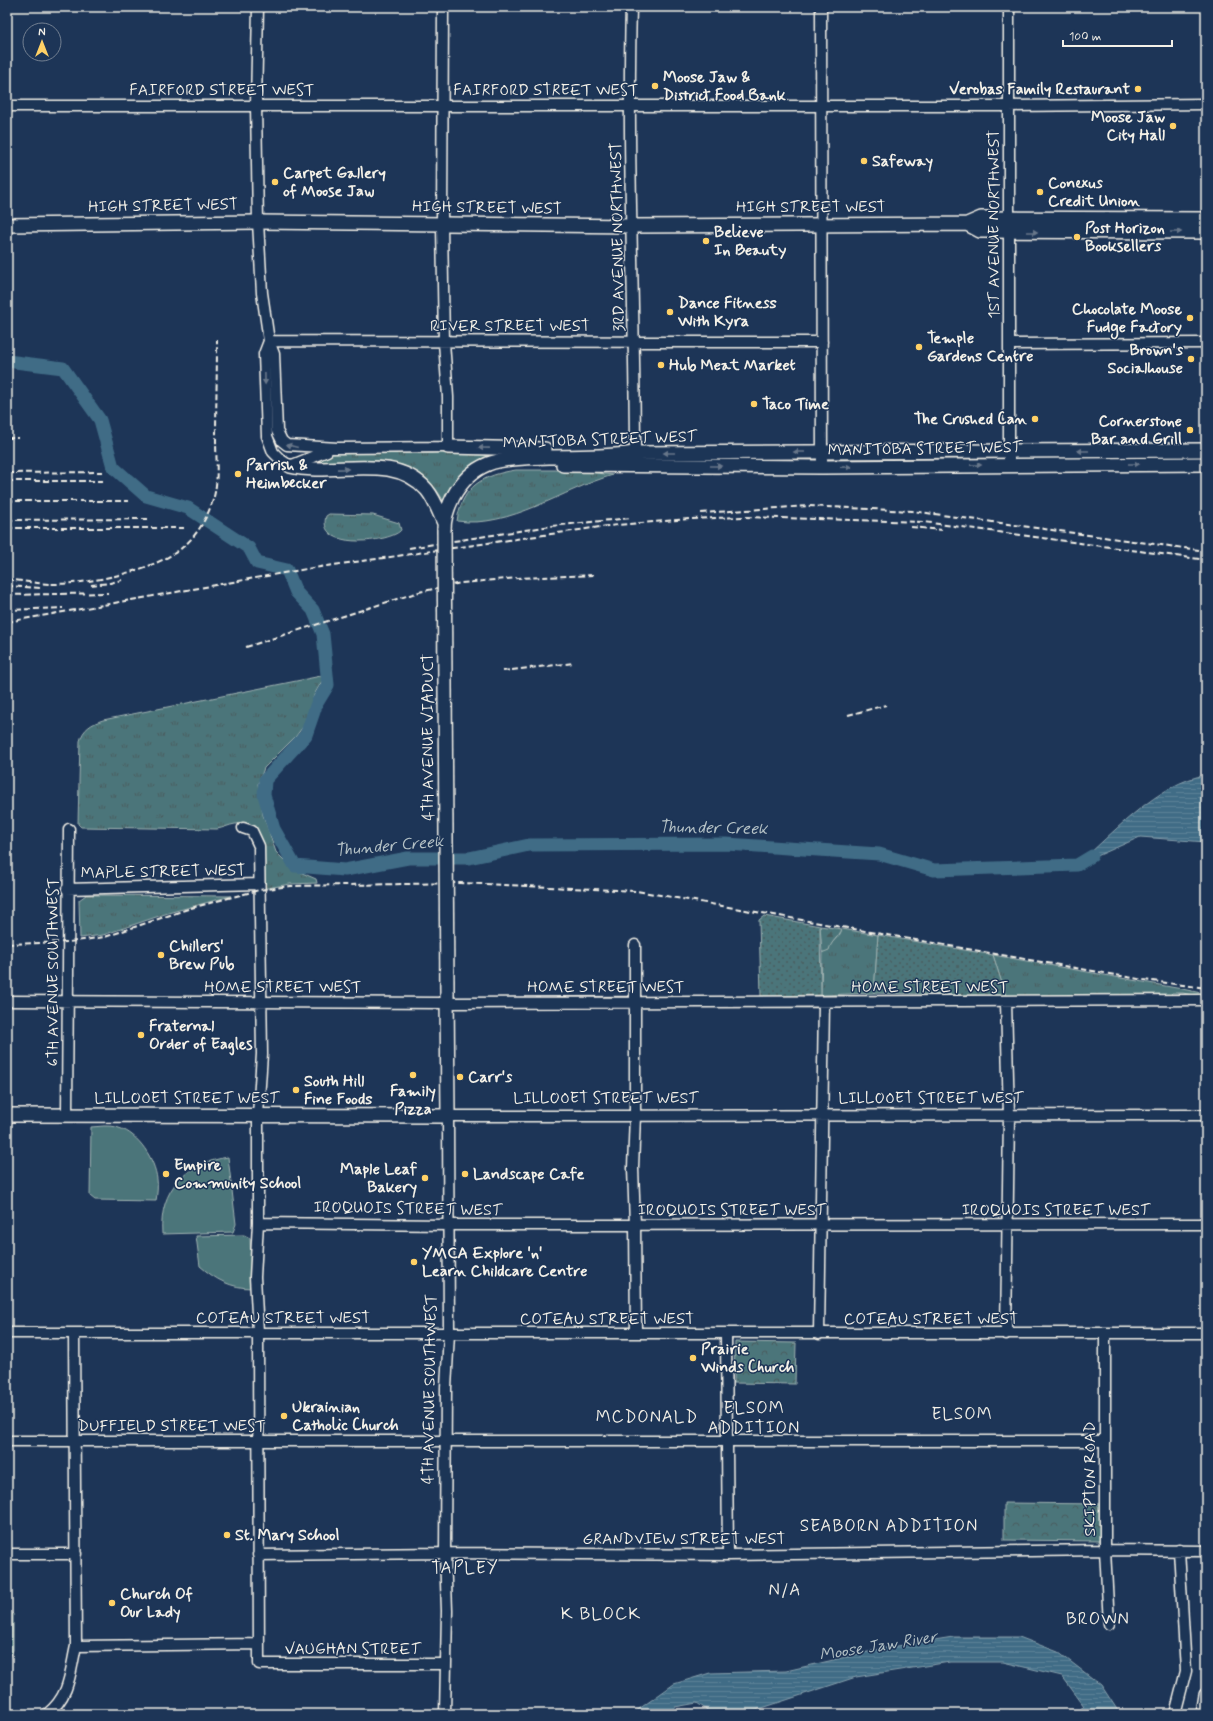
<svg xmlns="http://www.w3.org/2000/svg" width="1213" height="1721" font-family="Mynerve,sans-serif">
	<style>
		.grass { fill: url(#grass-tufts); stroke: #a0b3b1 }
		.forest { fill: url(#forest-firs); stroke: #a0b3b1 }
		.park { fill: url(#park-crowns); stroke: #a0b3b1 }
		.garden { fill: url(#garden-dots); stroke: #a0b3b1 }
		.pitch { fill: #4b757a; stroke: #a0b3b1 }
		.water { fill: url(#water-rules); stroke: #88a1ad }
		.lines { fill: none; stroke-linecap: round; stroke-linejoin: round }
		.river { stroke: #406c86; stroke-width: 13 }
		.minor-casing { stroke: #f4f1e8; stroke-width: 13 }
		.major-casing { stroke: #f4f1e8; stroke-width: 16 }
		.minor { stroke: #1d3557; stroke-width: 10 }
		.major { stroke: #1d3557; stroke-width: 13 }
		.rail { stroke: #f4f1e8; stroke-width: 2; stroke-dasharray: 6 3; stroke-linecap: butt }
		.major-bridge-casing { stroke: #f4f1e8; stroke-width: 16; stroke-linecap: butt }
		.major-bridge { stroke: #1d3557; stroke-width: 13 }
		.oneway { fill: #68778a }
		.poi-dot { fill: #ffd166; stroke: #1d3557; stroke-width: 1.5 }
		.labels { text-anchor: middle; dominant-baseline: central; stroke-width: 3; stroke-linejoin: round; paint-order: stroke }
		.poi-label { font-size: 16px; font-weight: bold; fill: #f4f1e8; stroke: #1d3557; text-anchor: start }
		.street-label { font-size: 16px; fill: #f4f1e8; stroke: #1d3557 }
		.water-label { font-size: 17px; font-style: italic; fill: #b5c2c6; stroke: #1d3557 }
		.neighbourhood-label { font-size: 17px; letter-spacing: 1px; fill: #f4f1e8; stroke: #1d3557 }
	</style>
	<defs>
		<pattern id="grass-tufts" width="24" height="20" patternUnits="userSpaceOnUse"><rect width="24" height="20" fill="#4b757a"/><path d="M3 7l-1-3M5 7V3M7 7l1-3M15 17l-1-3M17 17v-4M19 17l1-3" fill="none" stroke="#4a5c5d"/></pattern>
		<pattern id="forest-firs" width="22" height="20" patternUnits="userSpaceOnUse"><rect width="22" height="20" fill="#4b757a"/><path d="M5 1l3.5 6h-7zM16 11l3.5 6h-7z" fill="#4a5c5d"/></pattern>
		<pattern id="park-crowns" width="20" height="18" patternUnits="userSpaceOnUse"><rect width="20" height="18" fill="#4b757a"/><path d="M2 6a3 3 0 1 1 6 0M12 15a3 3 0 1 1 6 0" fill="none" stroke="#4a5c5d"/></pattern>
		<pattern id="garden-dots" width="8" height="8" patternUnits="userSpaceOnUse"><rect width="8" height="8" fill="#4b757a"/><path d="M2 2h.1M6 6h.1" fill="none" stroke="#4a5c5d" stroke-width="1.8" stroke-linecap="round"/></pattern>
		<pattern id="water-rules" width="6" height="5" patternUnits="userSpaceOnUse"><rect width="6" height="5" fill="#406c86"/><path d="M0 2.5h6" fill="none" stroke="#5c8197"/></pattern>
	</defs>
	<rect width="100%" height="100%" fill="#1d3557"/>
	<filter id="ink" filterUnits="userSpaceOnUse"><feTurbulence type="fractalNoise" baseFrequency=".025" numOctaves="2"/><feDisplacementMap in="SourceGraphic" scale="8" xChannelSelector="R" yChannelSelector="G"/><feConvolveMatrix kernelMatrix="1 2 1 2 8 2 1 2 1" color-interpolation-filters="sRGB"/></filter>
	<g filter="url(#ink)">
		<path class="grass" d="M451,449L511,450C472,459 466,465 447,499L443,500C413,447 358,461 308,466C330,446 382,452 411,453C425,453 437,455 451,449Z
			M516,470H572L613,475C563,489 510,529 457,521C462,486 483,475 516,470Z
			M329,514L373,515L399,523L401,530C392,542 316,552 326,516Z
			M321,676L322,681L314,695L305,724L296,736L264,768L258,784L263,815L276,852L293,869L316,879L317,883L290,884L262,889C262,868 270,819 235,824C229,825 223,828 217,829L81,827L78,824L80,741C83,729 91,724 103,720Z
			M86,895L231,896L168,913L103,935L80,938L79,900Z
			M842,929L878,935L874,993L821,995L822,952H824L840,934Z
			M993,955L1182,989L1206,994V998L1183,993H1172L1167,998L1116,997L1104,995L1006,996Z"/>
		<path class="forest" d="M820,926L842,929C839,937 831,941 829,950L824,952H822Z"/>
		<path class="park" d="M735,1342L796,1343L795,1384L734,1383Z
			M1004,1503L1104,1504V1541L1004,1540Z
			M7,1614H13V1650L7,1666Z"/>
		<path class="garden" d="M764,916L820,926L821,995L761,996L759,920Z
			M878,935L993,955L1006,996L874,993Z"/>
		<path class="pitch" d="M104,1126C109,1126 115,1126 119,1128C139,1134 155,1160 157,1179C158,1186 157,1194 156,1201L95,1200L90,1196L91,1127Z
			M228,1157L236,1224L233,1232L162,1234C159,1189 185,1164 228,1157Z
			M244,1235L250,1238L252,1288C231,1288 216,1280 200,1266L196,1236Z"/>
		<path class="water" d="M1206,775V842L1140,837L1077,865C1112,834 1159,782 1206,775Z
			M953,1637H1019L1058,1652L1101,1685L1120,1714H1074L1084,1706L1062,1676L1003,1662H950L856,1677L744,1714H713L697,1703L675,1707L668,1714H632L674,1684L710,1673L786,1671L885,1648Z"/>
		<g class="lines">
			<path class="river" d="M7,361L63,368L100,420L113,467L146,496L188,508L249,548L257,563L287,570L296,592L313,610L323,634L328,685L317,703L306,735L265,780L264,795L274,829L295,866L345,870L408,858H469L529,845L726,844L879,854L934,870L1077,865L1092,856"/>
			<g class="minor-casing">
				<path id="minor" d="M258,7L256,105L258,222L262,293L269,341L274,354L277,431L282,441L287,445L338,448L448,447V397L444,342L442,225L443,7
					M631,7C627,158 635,309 635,460
					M821,7L822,467
					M1009,7V464
					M7,106H1009L1206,104
					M269,341L822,342
					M269,341L264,354L267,436L273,452L281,460L290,466L327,451
					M1009,344L1206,343
					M243,828L252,831L259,846L262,1054L258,1115V1223L255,1277L258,1332L259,1664H446
					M67,889L259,884
					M635,945V1115L633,1168L635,1225L636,1333
					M7,1001L447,1003L1206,1000
					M1006,1002L1009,1116L1006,1334
					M67,1114L69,829
					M258,1223L448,1225L1206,1224
					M7,1333H1206
					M726,1334L728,1555
					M819,1334L824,1002
					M1105,1334V1550L1109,1624
					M7,1441H1105
					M7,1554H76
					M258,1555L445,1553L728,1555L1105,1550L1206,1551
					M76,1646L259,1644
					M47,1714C70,1696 70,1673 76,1646L74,1333
					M445,1714L447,1611L445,1553L446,1388L449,1333L448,1116L1206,1115
					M1175,1714L1186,1671L1179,1550"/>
			</g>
			<g class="major-casing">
				<path id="major" d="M967,224L980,231L1206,232
					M7,225L258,222L632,226L967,224L981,218L1206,219
					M448,447L545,449
					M563,465L822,467L1206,464
					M290,466C334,477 393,451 427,490C435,500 439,512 444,523
					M444,529C444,518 448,507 453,497C461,482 473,470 488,464C499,459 512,459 524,458C561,455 598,459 635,453L1206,450
					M7,1115L448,1116L447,992
					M1203,1714L1206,1695"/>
			</g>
			<use href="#minor" class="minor"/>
			<use href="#major" class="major"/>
			<path class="rail" d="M7,438H18
				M7,473L104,472
				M7,481H103
				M7,501H129
				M701,513L808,506L912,511L1206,551
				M7,520L149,519
				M911,527L942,530
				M7,528H185
				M409,548L551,526L631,518
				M7,579C21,581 35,583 49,584C85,585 157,571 184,546C198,534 207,518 213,500C219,481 216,460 216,440C216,407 217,374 217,340
				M91,585L110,583L122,580
				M7,586L41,588
				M7,595L108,593
				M7,610L63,608
				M7,622L306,569L607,526L689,519L742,517L924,522L1206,560
				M246,647L419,592L461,583L518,578L595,575
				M503,671L574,663
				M848,715L886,705
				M7,944L69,942L105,937L191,908L259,890L291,886L461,883L637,891L1144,980L1206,988"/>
			<g class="major-bridge-casing">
				<path id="major-bridge" d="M444,529L447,992"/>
			</g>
			<use href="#major-bridge" class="major-bridge"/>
		</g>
		<defs><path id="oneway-solid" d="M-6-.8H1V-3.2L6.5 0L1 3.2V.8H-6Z"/></defs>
		<g class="oneway">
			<use href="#oneway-solid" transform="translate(1032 232)"/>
			<use href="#oneway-solid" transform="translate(1176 232)"/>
			<use href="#oneway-solid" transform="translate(265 379) rotate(89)"/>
			<use href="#oneway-solid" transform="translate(292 446) rotate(-166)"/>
			<use href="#oneway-solid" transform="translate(484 448) rotate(-179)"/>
			<use href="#oneway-solid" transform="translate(1083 451) rotate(-180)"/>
			<use href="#oneway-solid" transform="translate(799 452) rotate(180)"/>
			<use href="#oneway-solid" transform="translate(669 453) rotate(180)"/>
			<use href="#oneway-solid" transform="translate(1134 464)"/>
			<use href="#oneway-solid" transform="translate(976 465) rotate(-1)"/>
			<use href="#oneway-solid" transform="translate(716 466)"/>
			<use href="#oneway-solid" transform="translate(846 467) rotate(-1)"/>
			<use href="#oneway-solid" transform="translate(343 469) rotate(-1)"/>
		</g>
	</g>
	<g class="poi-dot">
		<circle cx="655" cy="86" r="4"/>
		<circle cx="1138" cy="89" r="4"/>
		<circle cx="1173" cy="126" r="4"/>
		<circle cx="864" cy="161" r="4"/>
		<circle cx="275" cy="182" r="4"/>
		<circle cx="1040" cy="192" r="4"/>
		<circle cx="1077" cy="237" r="4"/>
		<circle cx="706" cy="241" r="4"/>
		<circle cx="670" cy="312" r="4"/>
		<circle cx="1190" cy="318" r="4"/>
		<circle cx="919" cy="347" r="4"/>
		<circle cx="1191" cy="359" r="4"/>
		<circle cx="661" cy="365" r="4"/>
		<circle cx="754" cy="404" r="4"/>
		<circle cx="1035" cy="419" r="4"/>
		<circle cx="1190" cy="430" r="4"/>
		<circle cx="238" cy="474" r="4"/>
		<circle cx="161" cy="955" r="4"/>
		<circle cx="141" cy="1035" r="4"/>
		<circle cx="413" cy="1075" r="4"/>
		<circle cx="460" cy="1077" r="4"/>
		<circle cx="296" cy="1090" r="4"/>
		<circle cx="166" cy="1174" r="4"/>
		<circle cx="465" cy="1174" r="4"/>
		<circle cx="425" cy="1178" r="4"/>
		<circle cx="414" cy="1262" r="4"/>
		<circle cx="693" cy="1358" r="4"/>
		<circle cx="284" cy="1416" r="4"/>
		<circle cx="227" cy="1535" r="4"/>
		<circle cx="112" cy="1603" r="4"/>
	</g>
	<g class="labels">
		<g class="poi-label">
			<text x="663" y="77">Moose Jaw &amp;<tspan x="663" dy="18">District Food Bank</tspan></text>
			<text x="1130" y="89" text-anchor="end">Verobas Family Restaurant</text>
			<text x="1165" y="117" text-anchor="end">Moose Jaw<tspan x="1165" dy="18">City Hall</tspan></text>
			<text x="872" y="161">Safeway</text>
			<text x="283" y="173">Carpet Gallery<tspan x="283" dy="18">of Moose Jaw</tspan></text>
			<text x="1048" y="183">Conexus<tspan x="1048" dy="18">Credit Union</tspan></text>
			<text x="1085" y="228">Post Horizon<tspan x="1085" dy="18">Booksellers</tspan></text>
			<text x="714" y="232">Believe<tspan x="714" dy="18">In Beauty</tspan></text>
			<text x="678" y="303">Dance Fitness<tspan x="678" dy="18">With Kyra</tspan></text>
			<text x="1182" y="309" text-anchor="end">Chocolate Moose<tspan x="1182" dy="18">Fudge Factory</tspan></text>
			<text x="927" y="338">Temple<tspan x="927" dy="18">Gardens Centre</tspan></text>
			<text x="1183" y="350" text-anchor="end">Brown's<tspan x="1183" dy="18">Socialhouse</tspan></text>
			<text x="669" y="365">Hub Meat Market</text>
			<text x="762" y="404">Taco Time</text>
			<text x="1027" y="419" text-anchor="end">The Crushed Can</text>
			<text x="1182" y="421" text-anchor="end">Cornerstone<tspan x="1182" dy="18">Bar and Grill</tspan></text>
			<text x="246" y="465">Parrish &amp;<tspan x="246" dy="18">Heimbecker</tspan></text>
			<text x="169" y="946">Chillers'<tspan x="169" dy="18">Brew Pub</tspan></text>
			<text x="149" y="1026">Fraternal<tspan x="149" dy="18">Order of Eagles</tspan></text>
			<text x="468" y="1077">Carr's</text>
			<text x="304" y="1081">South Hill<tspan x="304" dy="18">Fine Foods</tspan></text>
			<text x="413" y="1091" text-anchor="middle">Family<tspan x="413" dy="18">Pizza</tspan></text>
			<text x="174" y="1165">Empire<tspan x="174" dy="18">Community School</tspan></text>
			<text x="417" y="1169" text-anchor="end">Maple Leaf<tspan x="417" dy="18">Bakery</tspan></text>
			<text x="473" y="1174">Landscape Cafe</text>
			<text x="422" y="1253">YMCA Explore 'n'<tspan x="422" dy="18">Learn Childcare Centre</tspan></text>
			<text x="701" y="1349">Prairie<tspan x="701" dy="18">Winds Church</tspan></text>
			<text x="292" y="1407">Ukrainian<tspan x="292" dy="18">Catholic Church</tspan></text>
			<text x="235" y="1535">St. Mary School</text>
			<text x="120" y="1594">Church Of<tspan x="120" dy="18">Our Lady</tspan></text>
		</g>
		<g class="street-label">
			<text x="222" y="90">FAIRFORD STREET WEST</text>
			<text x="546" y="90">FAIRFORD STREET WEST</text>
			<text transform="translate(163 206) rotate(-1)">HIGH STREET WEST</text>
			<text x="811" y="207">HIGH STREET WEST</text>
			<text transform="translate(487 208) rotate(1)">HIGH STREET WEST</text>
			<text transform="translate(994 224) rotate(-90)">1ST AVENUE NORTHWEST</text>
			<text transform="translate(618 237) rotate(-91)">3RD AVENUE NORTHWEST</text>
			<text x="510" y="326">RIVER STREET WEST</text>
			<text transform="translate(600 440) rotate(-2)">MANITOBA STREET WEST</text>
			<text transform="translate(925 449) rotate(-1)">MANITOBA STREET WEST</text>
			<text transform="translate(428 737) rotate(-90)">4TH AVENUE VIADUCT</text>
			<text transform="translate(163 872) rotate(-1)">MAPLE STREET WEST</text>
			<text transform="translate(53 972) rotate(-90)">6TH AVENUE SOUTHWEST</text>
			<text x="283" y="987">HOME STREET WEST</text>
			<text x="606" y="987">HOME STREET WEST</text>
			<text x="930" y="987">HOME STREET WEST</text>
			<text x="187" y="1098">LILLOOET STREET WEST</text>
			<text x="606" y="1098">LILLOOET STREET WEST</text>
			<text x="931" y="1098">LILLOOET STREET WEST</text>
			<text transform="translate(408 1209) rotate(1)">IROQUOIS STREET WEST</text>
			<text x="732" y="1210">IROQUOIS STREET WEST</text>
			<text x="1056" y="1210">IROQUOIS STREET WEST</text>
			<text x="283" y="1318">COTEAU STREET WEST</text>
			<text x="607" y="1319">COTEAU STREET WEST</text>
			<text x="931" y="1319">COTEAU STREET WEST</text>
			<text transform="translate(430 1389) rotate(-89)">4TH AVENUE SOUTHWEST</text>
			<text x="172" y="1426">DUFFIELD STREET WEST</text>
			<text transform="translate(1090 1479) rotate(-90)">SKIPTON ROAD</text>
			<text x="684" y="1539">GRANDVIEW STREET WEST</text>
			<text x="353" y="1649">VAUGHAN STREET</text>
		</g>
		<g class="water-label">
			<text transform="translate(713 828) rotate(1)">Thunder Creek</text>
			<text transform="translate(389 846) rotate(-5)">Thunder Creek</text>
			<text transform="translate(878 1646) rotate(-9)">Moose Jaw River</text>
		</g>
		<g class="neighbourhood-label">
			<text x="754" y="1408">ELSOM<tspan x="754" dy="20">ADDITION</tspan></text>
			<text x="962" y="1414">ELSOM</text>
			<text x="647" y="1417">MCDONALD</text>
			<text x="889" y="1526">SEABORN ADDITION</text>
			<text x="465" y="1568">TAPLEY</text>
			<text x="785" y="1590">N/A</text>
			<text x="601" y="1614">K BLOCK</text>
			<text x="1098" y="1619">BROWN</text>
		</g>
	</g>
	<rect width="1213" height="1721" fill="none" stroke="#1d3557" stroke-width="24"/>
	<rect x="12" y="12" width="1189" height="1697" fill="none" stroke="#f4f1e8" stroke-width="1.5" filter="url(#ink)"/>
	<g transform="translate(42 42)"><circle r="19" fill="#1d3557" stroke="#738091"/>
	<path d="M0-3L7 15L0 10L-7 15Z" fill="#ffd166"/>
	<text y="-6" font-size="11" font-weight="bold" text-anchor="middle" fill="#f4f1e8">N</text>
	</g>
	<path d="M1063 40v6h109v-6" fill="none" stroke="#f4f1e8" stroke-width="2"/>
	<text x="1069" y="40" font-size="12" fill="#f4f1e8" stroke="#1d3557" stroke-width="3" paint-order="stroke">100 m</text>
</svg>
